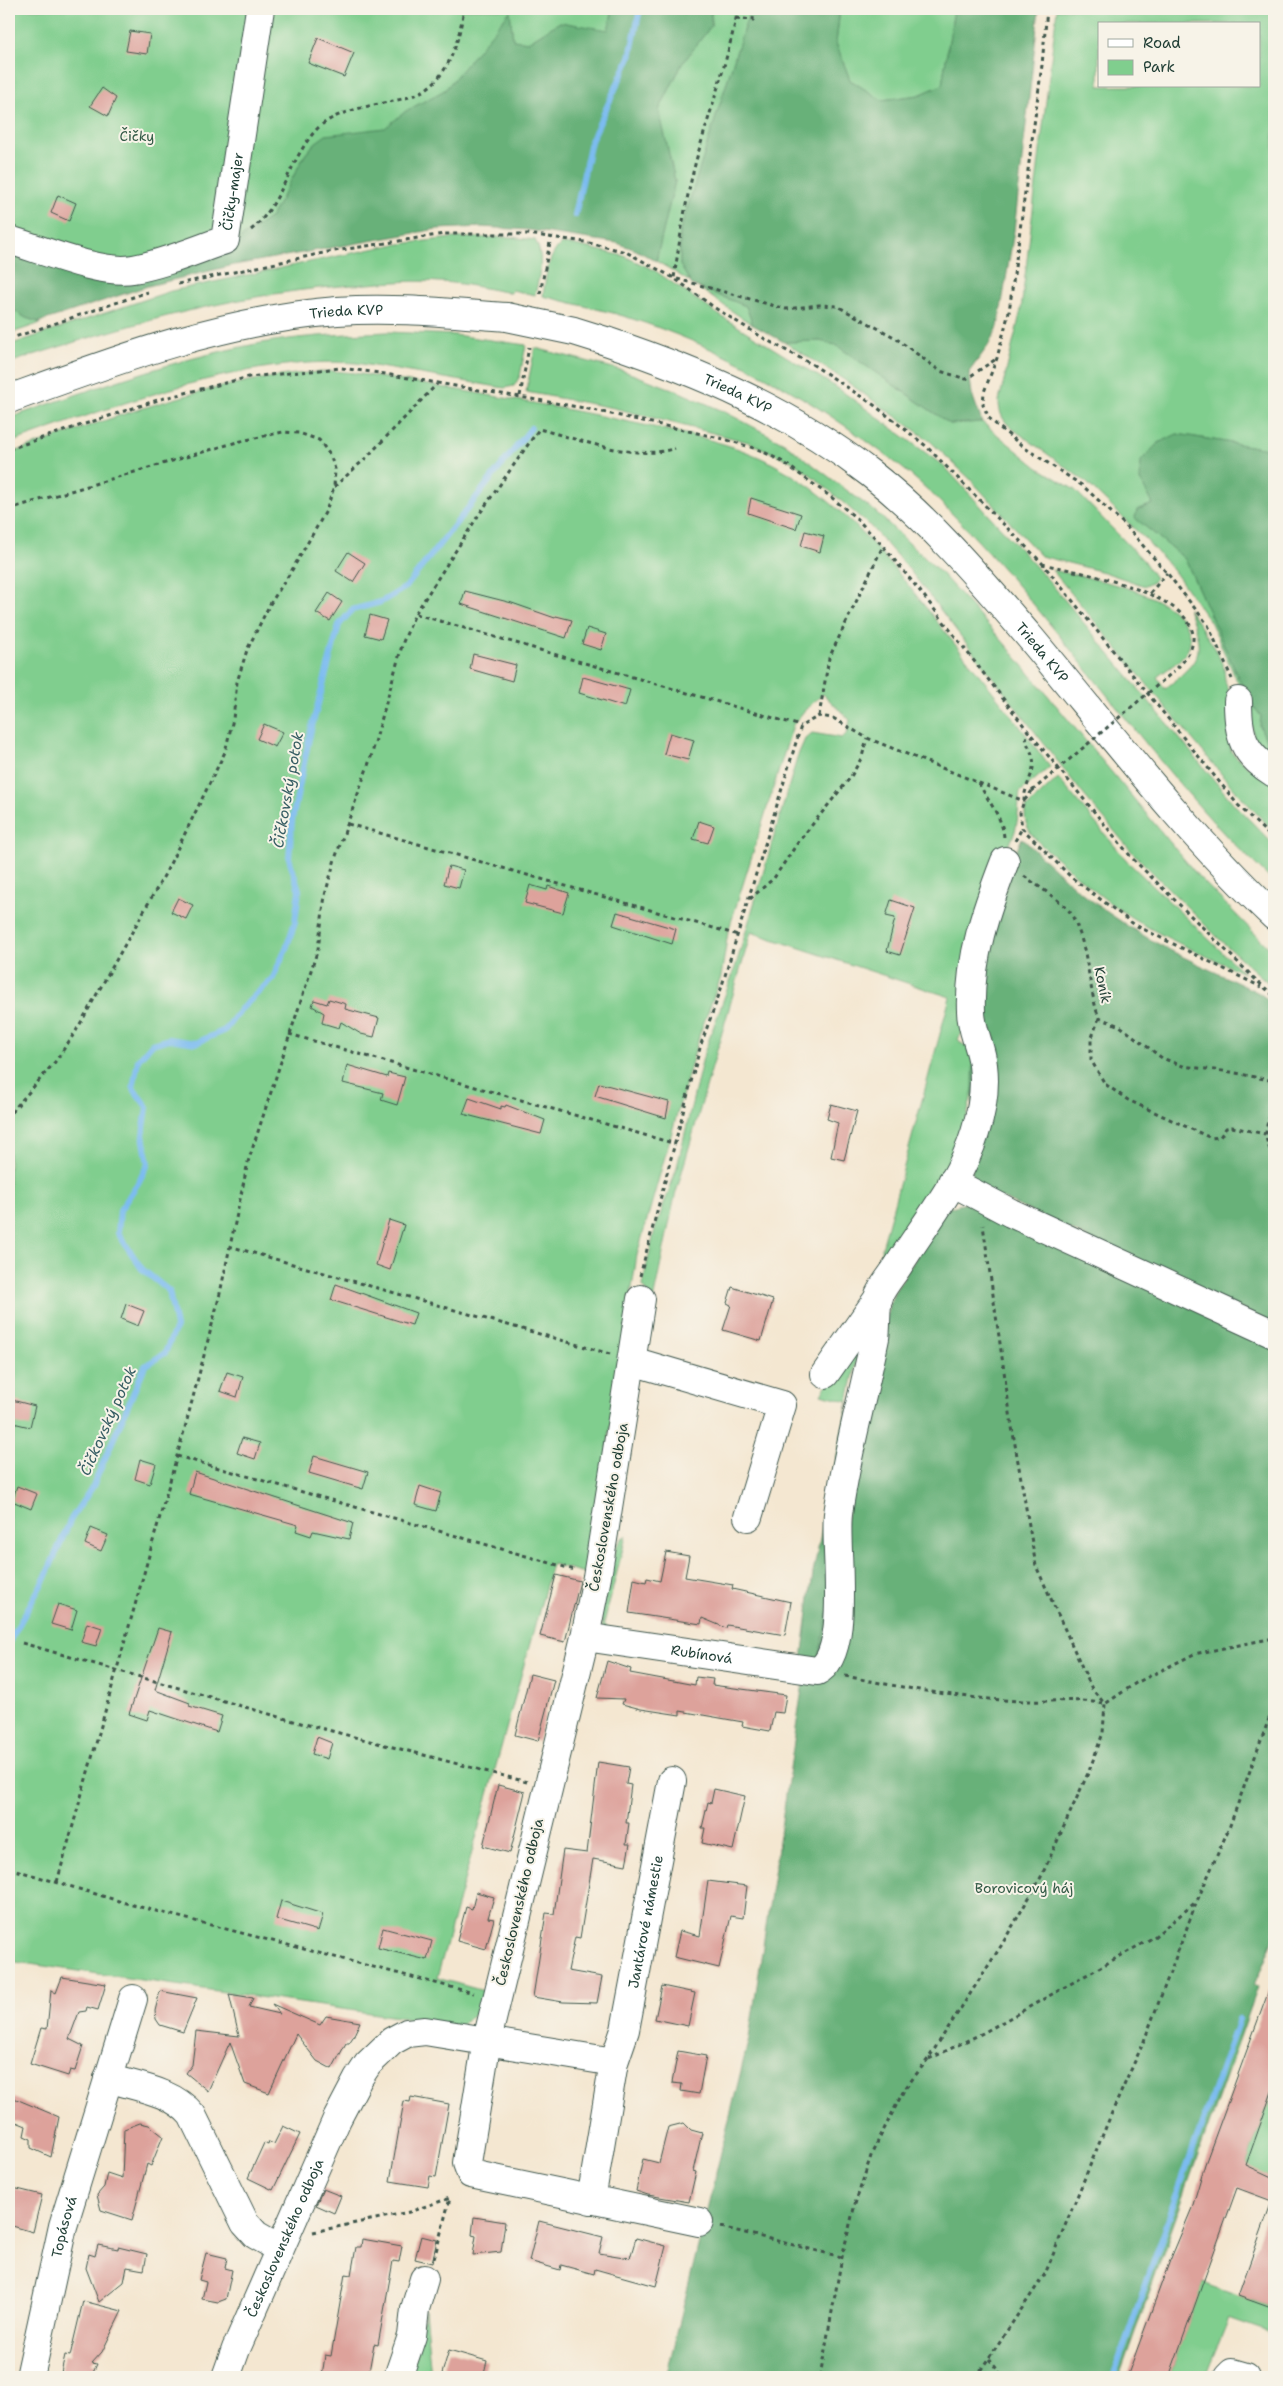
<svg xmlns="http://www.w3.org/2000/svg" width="1283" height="2386" font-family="'Shantell Sans',sans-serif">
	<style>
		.green { fill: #80ce8e; stroke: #508661; fill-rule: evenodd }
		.forest { fill: #68b179; stroke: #447756 }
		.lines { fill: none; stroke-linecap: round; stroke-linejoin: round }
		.stream { stroke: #7bbcf0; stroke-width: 6 }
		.building { fill: #dda29b }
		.minor-casing { stroke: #3f564c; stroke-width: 30 }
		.path { stroke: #3f564c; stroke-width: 3; stroke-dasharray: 4 4; stroke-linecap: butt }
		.minor { stroke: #fff; stroke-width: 28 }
		.minor-bridge-casing { stroke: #3f564c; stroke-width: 30; stroke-linecap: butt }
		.path-bridge { stroke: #3f564c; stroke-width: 3; stroke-dasharray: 4 4; stroke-linecap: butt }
		.minor-bridge { stroke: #fff; stroke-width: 28 }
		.labels { text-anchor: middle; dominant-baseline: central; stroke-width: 4; stroke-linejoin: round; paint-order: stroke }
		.park-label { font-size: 14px; fill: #325a46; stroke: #f7f3e8 }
		.street-label { font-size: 14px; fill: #1f3d34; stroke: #f7f3e8 }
		.water-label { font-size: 15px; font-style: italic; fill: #365d63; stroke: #f7f3e8 }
	</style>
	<rect width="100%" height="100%" fill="#f7f3e8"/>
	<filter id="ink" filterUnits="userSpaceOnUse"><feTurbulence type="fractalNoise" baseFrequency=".02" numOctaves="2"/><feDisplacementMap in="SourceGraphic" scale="10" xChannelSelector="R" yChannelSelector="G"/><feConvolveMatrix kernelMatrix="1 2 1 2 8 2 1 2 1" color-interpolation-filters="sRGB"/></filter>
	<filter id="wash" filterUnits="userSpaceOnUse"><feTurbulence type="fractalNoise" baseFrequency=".0096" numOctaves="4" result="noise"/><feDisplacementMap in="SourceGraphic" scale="20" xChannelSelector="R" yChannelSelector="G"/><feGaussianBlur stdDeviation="1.12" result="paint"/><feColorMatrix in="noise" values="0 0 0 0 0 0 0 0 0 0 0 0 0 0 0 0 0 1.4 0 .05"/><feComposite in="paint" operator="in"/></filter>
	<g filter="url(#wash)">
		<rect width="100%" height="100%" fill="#f4e7d1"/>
		<path class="green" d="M9,9H613L608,31L560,22L528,42L513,40L510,12L445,90L406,111L385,129L327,135L315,143L305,155L271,217L239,239L131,270L9,240Z
			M711,9H750L680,231V265L692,285L746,306L753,325C720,304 690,280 656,261L675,181L659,110L682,64L711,26Z
			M840,9H954L942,85L919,95L882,100L850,80L836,43Z
			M1057,9H1274V450L1177,434L1140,480L1153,504L1137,510L1135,518L1185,559L1248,699L1261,716L1260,726L1274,758L1256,751L1251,721L1237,681L1211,623L1174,571L1147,541L1086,482L1013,429C1003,421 999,414 999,401L1021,310ZM1099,24H1259V86H1099Z
			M509,237L535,240C545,258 539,276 535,295L512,290L511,293C488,289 464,283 440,282C416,280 392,282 368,284C242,291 128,324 9,363V345L171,291L391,245L452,238Z
			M561,244L575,245L624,256L654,270L716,313L839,389L945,467L1049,581L1234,804L1274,845V883C1255,863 1234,845 1216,825C1117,717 1036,593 930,492C908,471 883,453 858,435C784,382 701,338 613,313C590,307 566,302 543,296C546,278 547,257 561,244Z
			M9,307L26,318L41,323L9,334Z
			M388,332L455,335L526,345L520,376L514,386L504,388L356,363C245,355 113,407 9,443V418C90,390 171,360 256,344C299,336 344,334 388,332Z
			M820,341L836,345L950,424L982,422L1037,467L1075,490L1143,560L1155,578L1153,582L1145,586L1104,572L1041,556L969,478L930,441L843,379L784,342Z
			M535,348L621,370L675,390L725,412L784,443L877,513L941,573L1006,645L1198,876L1274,953V988L1218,938L1132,852L1083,794L908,568L870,526L815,478L791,461L748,442L614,408L526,392Z
			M333,371L354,373C448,388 541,403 634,423C681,433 733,442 775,465C848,504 896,570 946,633C981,677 1017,721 1050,767L1020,792C1017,814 1020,839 1000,853L965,1028L958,1039L962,1044L973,1049L975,1080L959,1152L873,1281L950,997L751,932L675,1196L653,1301L642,1286L655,1229L676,1171L704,1053L736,965L798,755L805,739L812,733L842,738L847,733L850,720L823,694L804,711L793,725L728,932L721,977L700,1033L637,1255L588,1574L552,1564L437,1978L484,1991L477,2012L460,2026L9,1961V454C114,417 221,376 333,371Z
			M1052,570C1087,578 1176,591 1188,631C1190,637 1191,643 1188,649C1182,661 1167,669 1157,677L1165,689C1203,657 1205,655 1188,608L1215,648L1224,668L1225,681L1231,698L1229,737L1231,752L1247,766L1274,781V832L1233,788Z
			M1058,778L1129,863L1244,973C1202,954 1156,935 1117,908C1097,894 1077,876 1058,859C1043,846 1020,831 1026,808Z
			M865,1323L848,1401L821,1394Z
			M626,1536L604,1623L610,1632L603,1627L600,1616L616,1547L622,1538Z
			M1274,2086V2178L1262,2173L1242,2176Z
			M1202,2283L1274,2309V2334L1229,2318L1205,2377H1169Z
			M425,2310L431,2377H411Z"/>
		<path class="forest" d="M613,9H711V26L682,64L659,110L675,181L656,261L636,250L617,243L529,230L482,227L437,229L234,265L148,286L39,322L26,318L9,307V253L87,268L239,239L271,217L305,155L315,143L326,135L385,128L406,111L445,90L510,11L513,40L528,42L560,22L608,30Z
			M750,9H840L836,43L850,80L882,100L919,95L942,85L954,9H1039L1014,231L998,327L988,346L969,372L972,394L982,422L950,424L836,345L820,341L784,342L753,325L746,306L692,285L680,265V231Z
			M1177,434L1274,450V758L1260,726L1261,716L1248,699L1185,559L1135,518L1137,510L1153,504L1140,480L1141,461L1158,443Z
			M1022,838C1051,866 1080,894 1113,916C1158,948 1210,969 1259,993L1274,1004V1324L995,1195L972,1179L974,1009L1013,859Z
			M966,1203L1274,1344V1938L1254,1985L1258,1987L1119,2377H666L749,2038L804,1676L815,1677L889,1305L895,1291L947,1208Z
			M848,1401L825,1658L802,1659L813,1573Z"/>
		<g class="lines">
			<path class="stream" d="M575,215L591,141L630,57L640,9
				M9,1642L45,1578L71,1519L93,1486L145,1366L165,1353L176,1327L169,1291L142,1269L118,1233L120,1210L138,1183L148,1164L143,1135L147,1107L133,1088L138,1060L152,1044L169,1039L196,1043L225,1030L240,1010L273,978L287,946L295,922L299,890L289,858L292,821L310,734L339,625L352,610L381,602L406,587L531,428
				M1113,2377L1239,2019"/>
		</g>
		<g id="blocks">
			<path class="building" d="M130,31L150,34L147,54L126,51Z
				M318,38L354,53L344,77L308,63Z
				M102,88L116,98L108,116L90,106Z
				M58,195L76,203L69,221L51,213Z
				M751,498L801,514L796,529L748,513Z
				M805,531L824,536L820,552L801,546Z
				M348,552L365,563L353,582L336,571Z
				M465,591L512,603L555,618L556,616L572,620L566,638L461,604Z
				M329,593L342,602L330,621L316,613Z
				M370,615L387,620L381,639L365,635Z
				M587,628L606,634L601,650L582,644Z
				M473,654L516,665L512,681L470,669Z
				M583,677L630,690L625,707L579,693Z
				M264,724L283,732L275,747L257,739Z
				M670,733L694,740L688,760L664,754Z
				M699,821L714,826L708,843L693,839Z
				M449,866L464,870L459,888L444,884Z
				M530,885L547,890L548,886L569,893L563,913L525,903Z
				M178,898L193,905L186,919L171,912Z
				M891,900L915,908L900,955L887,951L895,918L886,916Z
				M617,912L676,929L672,944L613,925Z
				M329,999L346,1004L345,1009L379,1018L374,1037L361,1034L341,1022L339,1028L322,1023L324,1013L312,1006L314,1000L327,1004Z
				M347,1065L387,1077L388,1073L405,1077L397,1105L381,1100L383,1093L343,1083Z
				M599,1083L669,1102L666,1118L595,1096Z
				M469,1098L501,1109V1106L505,1107L506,1105L545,1120L541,1134L463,1114Z
				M831,1104L857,1111L844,1160L831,1157L838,1123L827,1119Z
				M389,1220L404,1225L390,1270L376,1265Z
				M336,1284L416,1313L412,1325L331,1300Z
				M732,1287L773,1300L761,1341L723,1330L731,1305L727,1303Z
				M126,1304L144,1311L138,1326L121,1319Z
				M227,1372L243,1377L237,1397L220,1391Z
				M12,1400L35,1406L30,1427L9,1422Z
				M242,1438L260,1443L255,1459L237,1453Z
				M314,1456L368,1472L363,1489L309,1473Z
				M140,1459L156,1464L150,1484L135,1479Z
				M195,1472L353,1523L349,1539L313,1531L311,1536L296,1531L298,1525L189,1494Z
				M17,1486L37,1494L31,1509L12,1501Z
				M420,1486L441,1493L436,1511L415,1505Z
				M91,1528L108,1535L101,1551L85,1544Z
				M666,1552L689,1556L685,1577L733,1585L732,1589L791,1602L785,1635L727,1625L726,1628L702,1618L701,1624L629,1613L634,1579L646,1582L647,1578L660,1581Z
				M556,1575L580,1581L565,1642L540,1636Z
				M58,1604L77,1610L71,1630L51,1624Z
				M87,1623L102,1628L96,1646L81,1642Z
				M158,1628L172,1632L155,1690L190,1703L189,1706L222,1716L217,1732L150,1710L147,1720L129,1714Z
				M607,1661L631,1669L630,1673L695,1685L696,1677L713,1679L712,1685L786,1695L783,1713L774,1712L770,1731L742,1726L743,1722L680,1711V1715L641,1709L622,1704L624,1699L597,1698Z
				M530,1674L554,1680L538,1741L515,1735Z
				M317,1737L332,1743L327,1759L312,1754Z
				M598,1762L629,1767L626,1784L631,1785L626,1823H629L626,1844H630L626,1865L593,1859L580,1938L575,1937L568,1971L602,1977L597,2003L563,2002L533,1997L546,1913L554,1914L563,1850L587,1853Z
				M498,1785L525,1792L510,1853L483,1846Z
				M714,1789L745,1796L733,1850L702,1843L705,1828H702L708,1802L711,1803Z
				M708,1881L747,1886L743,1918L731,1916L719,1968L674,1957L680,1931L700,1936Z
				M476,1892L494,1897L488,1918L494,1919L486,1949L457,1941L466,1907L472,1909Z
				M281,1901L323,1914L318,1931L276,1919Z
				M383,1928L432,1941L427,1960L378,1948Z
				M62,1977L106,1984L98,2010L87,2007L86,2011L79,2012L69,2039L83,2046L75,2071L70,2070L68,2076L30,2064L41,2028L47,2029L51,1990L56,1993Z
				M1272,1982H1274V2086L1246,2165L1274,2178V2309L1238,2296L1272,2201L1237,2188L1169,2377H1127L1169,2263L1192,2208L1205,2164Z
				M662,1986L695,1993L688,2026L655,2019Z
				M160,1991L197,1998L183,2032L160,2025L156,2019L155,2011Z
				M229,1994L253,1998L249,2007L280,2014L272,2004L320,2025L326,2016L360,2022L353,2037L349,2043H346L332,2069L317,2061L296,2034L269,2093L245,2084L230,2042L208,2091L186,2073L192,2065L196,2031L239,2036Z
				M678,2051L706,2056L699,2094L681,2091L682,2084L672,2083Z
				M9,2096L59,2117L51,2157L31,2148V2139L24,2136L26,2126L9,2119Z
				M411,2097L449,2104L436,2177L430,2176L428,2187L390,2181L404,2101L410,2102Z
				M140,2123L149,2125L163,2136L151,2166L147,2164L132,2220L101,2210L97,2195L104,2187L107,2173L122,2178L124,2129Z
				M684,2123L691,2130L702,2133L693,2171L696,2172L689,2202L648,2195L636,2191L643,2159L659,2163L668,2127Z
				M283,2126L300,2134L273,2190L248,2178L264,2143L268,2145L269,2142L274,2144Z
				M9,2187L42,2195L33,2232L9,2225Z
				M323,2189L341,2196L334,2213L316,2205Z
				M474,2217L505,2222L501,2252L473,2255L476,2236L472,2235Z
				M539,2221L603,2237L599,2253L630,2258L636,2238L666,2246L656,2286L595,2269L594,2274L561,2265L560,2270L529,2261Z
				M421,2236L437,2240L432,2263L415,2259Z
				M362,2239L402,2246L399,2262L393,2261L378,2345L374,2344L368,2377H322L325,2355L331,2356L345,2274L351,2275L356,2247H361Z
				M98,2245L118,2249V2247L147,2254L144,2270L127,2267L124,2282L99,2302L86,2268L89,2254L95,2256Z
				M206,2253L227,2258L225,2268L232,2270L226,2299L218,2302L202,2299L206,2282L199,2280Z
				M83,2301L122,2311L102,2352L92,2363L97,2364L91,2377H60L65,2355L70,2356Z
				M449,2350L487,2361L483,2377H441Z"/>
		</g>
	</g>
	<g filter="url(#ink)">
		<use href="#blocks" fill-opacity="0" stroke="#3f564c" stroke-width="1"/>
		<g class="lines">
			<g class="minor-casing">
				<g id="minor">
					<path id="s1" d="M9,240C41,249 101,275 133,269C164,264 195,250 225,240L260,9"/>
					<path id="s2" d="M606,341C704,374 788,410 871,474C930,520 979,578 1028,635C1107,729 1185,832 1274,916"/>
					<path id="s3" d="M9,399C116,360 222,320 337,311C394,307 450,313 507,317"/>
					<path d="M1238,701C1238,736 1243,754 1274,773"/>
					<path d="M952,1182L1011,1213L1274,1334"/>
					<path d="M641,1299L597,1577L585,1637L487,2040L467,2163L471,2174L699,2222"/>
					<path d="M632,1361L782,1405L748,1517"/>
					<path d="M825,1374L879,1297"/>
					<path id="s4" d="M585,1637L817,1671C852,1655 834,1548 838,1514C846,1456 863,1396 875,1338C877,1326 875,1305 879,1295C884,1284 894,1273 900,1263C926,1222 961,1180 975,1133C982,1111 986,1088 983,1065C981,1046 971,1030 971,1011C969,958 986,910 1005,861"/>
					<path d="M108,2078C137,2087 172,2091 192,2115L245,2223L256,2235L279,2248"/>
					<path d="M591,2200L614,2062"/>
					<path id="s5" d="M30,2377L63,2226L133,1999"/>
					<path id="s6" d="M226,2377L236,2349L337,2119L358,2079L368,2064L392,2041L407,2033L425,2031L614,2062L625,2030L672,1781"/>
					<path d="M398,2377L412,2336L415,2309L424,2279"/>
					<path d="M1228,2377L1232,2373L1246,2377"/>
				</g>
			</g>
			<path class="path" d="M738,9C728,59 711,108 697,157C686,197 680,238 674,278L786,309L819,305L837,306L894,337L940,371L966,379L996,359
				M1047,9L1042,65L1009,312L997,358L984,392L983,405L989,418L1000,428L1025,448L1083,486L1125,525L1167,573L1208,625L1232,679
				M736,18L753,20L754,9
				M251,230C283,204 289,159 317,129C328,118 343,113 357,109C374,104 393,102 409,97C448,85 458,44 464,9
				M178,284L328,252L444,234H528L585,242L626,252L674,278L715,308L765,339L815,366L874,405L926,446L1042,563L1238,805L1274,840
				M540,294L551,237
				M9,339L148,292
				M520,396L529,347
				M9,449L161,399L249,377L341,368L379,373L584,408L724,439L760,450L783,462L831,497L856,518L883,546L924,596L1028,731L1132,858L1255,979L1274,996
				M334,487L367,457L437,384
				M9,509L237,442L283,432L299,433L319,440L330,455L335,469L334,487L326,511L292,570L270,604L247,650L237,682L233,719L225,752L166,872L76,1031L55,1062L9,1115
				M1042,564C1084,573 1250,603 1173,672
				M1150,593L1167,573
				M416,614L801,726
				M819,716L829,658L883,546
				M979,783C988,802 1003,817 1004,838
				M1032,791L1024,801L1020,813L1022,828L1072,878L1135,925L1261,987
				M348,824L738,935
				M1015,841L1022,828
				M1024,876C1035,884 1064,903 1070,912C1089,944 1087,984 1099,1018L1120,1026L1162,1058L1183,1066L1231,1072L1274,1081
				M750,899L774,878L799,841L850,778L862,757L867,738
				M1099,1018L1091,1040V1060L1105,1084L1128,1100L1211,1138L1220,1137L1226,1128L1232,1127L1265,1134
				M289,1034L676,1144
				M1274,1108C1265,1124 1262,1140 1274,1155
				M229,1246L610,1354
				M640,1276L701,1044L720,992L801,726L819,716L833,718L867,738L1024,801C1024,786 1036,772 1033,758C1031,747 1023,743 1028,731
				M177,1456L575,1570
				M22,1643L297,1722L527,1782
				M845,1676C905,1688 967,1700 1028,1701C1054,1702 1079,1698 1105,1704L1136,1683L1194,1654L1274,1638
				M9,1868L129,1904L474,1993
				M57,1882L186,1424L219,1298L248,1162L318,949L325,895L335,859L371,757L403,642L415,614L478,516L539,429C578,439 637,462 675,448
				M929,2059L983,2033L1154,1937L1197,1901
				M721,2227L842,2257
				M313,2232L409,2212L450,2198L434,2259
				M989,2359L1003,2377
				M820,2377L842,2257L855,2204L872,2153L904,2090L928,2059L1001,1946L1041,1877L1089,1771L1103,1733L1105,1704L1092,1689L1036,1566L1012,1427L983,1225
				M976,2377L1045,2274L1113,2110L1144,2041L1197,1901L1229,1828L1274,1705"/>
			<use href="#minor" class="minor"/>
			<g class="minor-bridge-casing">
				<path id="minor-bridge" d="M507,317L574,331L606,341"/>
			</g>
			<path class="path-bridge" d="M1032,791L1173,672"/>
			<use href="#minor-bridge" class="minor-bridge"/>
		</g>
	</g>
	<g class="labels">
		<g class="park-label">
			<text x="137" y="136">Čičky</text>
			<text x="1024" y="1888">Borovicový háj</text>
		</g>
		<g class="street-label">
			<text stroke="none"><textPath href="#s1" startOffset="274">Čičky-majer</textPath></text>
			<text stroke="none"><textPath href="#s3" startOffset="350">Trieda KVP</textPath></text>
			<text stroke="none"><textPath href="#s2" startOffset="142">Trieda KVP</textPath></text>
			<text stroke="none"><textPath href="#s2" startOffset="546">Trieda KVP</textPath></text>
			<text transform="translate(1103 985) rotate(78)">Koník</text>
			<text transform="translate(608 1507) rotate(-80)">Československého odboja</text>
			<text stroke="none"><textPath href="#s4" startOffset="118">Rubínová</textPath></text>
			<text transform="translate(519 1902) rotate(-77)">Československého odboja</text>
			<text stroke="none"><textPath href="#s6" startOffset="748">Jantárové námestie</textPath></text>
			<text stroke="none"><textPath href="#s5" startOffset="154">Topásová</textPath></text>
			<text stroke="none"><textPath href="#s6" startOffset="151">Československého odboja</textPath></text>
		</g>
		<g class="water-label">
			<text transform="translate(288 790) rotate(-80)">Čičkovský potok</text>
			<text transform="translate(108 1421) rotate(-66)">Čičkovský potok</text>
		</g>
	</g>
	<rect width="1283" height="2386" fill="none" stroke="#f7f3e8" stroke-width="30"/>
	<rect x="1098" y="22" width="162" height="65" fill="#f7f3e8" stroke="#a1aaa0"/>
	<rect x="1108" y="39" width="25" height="8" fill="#ffffff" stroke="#a1aaa0"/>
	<text x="1143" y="48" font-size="15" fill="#1f3d34">Road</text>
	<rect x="1108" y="60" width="25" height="15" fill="#80ce8e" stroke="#a1aaa0"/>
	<text x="1143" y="72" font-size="15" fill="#1f3d34">Park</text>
</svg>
